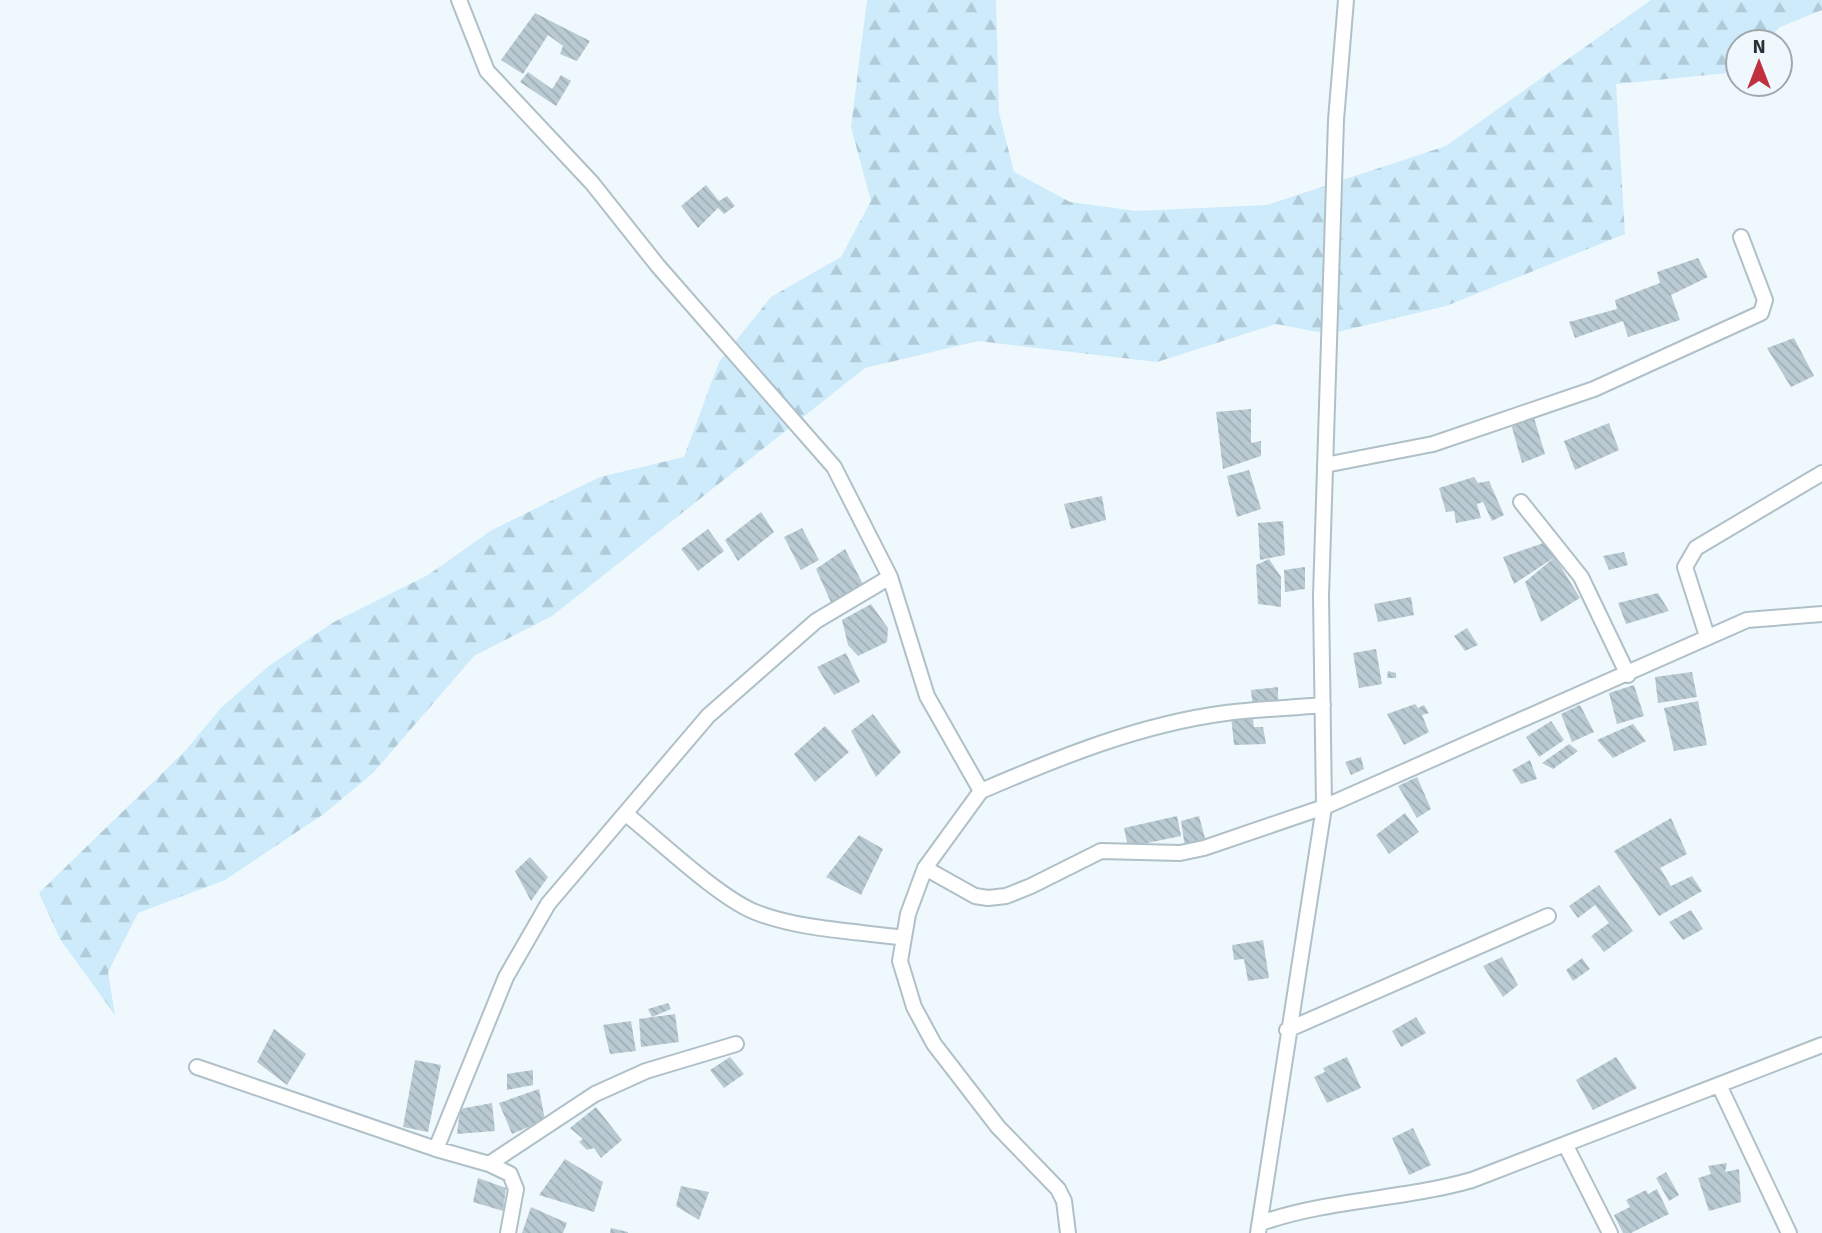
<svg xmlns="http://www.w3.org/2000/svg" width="1822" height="1233" font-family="Signika,sans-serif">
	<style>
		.forest { fill: url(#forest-firs) }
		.building { fill: url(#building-back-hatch) }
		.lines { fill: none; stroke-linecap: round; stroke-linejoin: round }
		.minor-casing { stroke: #b0c0c8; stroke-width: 18 }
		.minor { stroke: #fff; stroke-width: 14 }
	</style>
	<defs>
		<pattern id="forest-firs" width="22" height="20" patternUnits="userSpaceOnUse" patternTransform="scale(1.75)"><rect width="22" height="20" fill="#cdebfb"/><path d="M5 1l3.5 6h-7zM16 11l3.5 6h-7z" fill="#b0cad8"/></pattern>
		<pattern id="building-back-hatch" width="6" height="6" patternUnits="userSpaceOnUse" patternTransform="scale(1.75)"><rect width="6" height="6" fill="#bacad2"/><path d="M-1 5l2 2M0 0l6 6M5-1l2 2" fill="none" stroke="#a0aeb5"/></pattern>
	</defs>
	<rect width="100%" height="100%" fill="#eef8fd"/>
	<path class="forest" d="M867,0H996L999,113L1014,172L1070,202L1136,211L1267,205L1446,146L1651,0H1822V10L1780,27L1766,42H1738V72L1616,84L1625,234L1446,306L1329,334L1276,324L1157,362L978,341L865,368L552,616L474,656L373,773L325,813L225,880L138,913L108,972L115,1015L60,939L39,893L185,751L221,708L270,665L334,622L428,575L492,530L600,477L684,457L719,362L771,297L841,257L871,201L851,127Z"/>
	<path class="building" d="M535,13L590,41L577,61L560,54L563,46L548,35L523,74L501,60Z
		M528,72L552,89L561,75L571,81L556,106L520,82Z
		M706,185L719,201L727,196L735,206L724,214L718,208L698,228L681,206Z
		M1698,258L1708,277L1671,295L1680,320L1628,337L1623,321L1575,338L1569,322L1617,309L1615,300L1660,283L1657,272Z
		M1794,338L1814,376L1791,387L1767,348Z
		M1251,409V443L1261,441V456L1223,469L1216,412Z
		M1534,418L1545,454L1522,463L1511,424Z
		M1609,423L1619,450L1575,470L1564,441Z
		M1249,470L1261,509L1237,517L1227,476Z
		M1474,477L1478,483L1489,481L1504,515L1492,521L1483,502L1477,504L1481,518L1456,523L1454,511L1446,512L1439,488Z
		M1102,496L1106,520L1071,529L1064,504Z
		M761,512L774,532L738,561L725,540Z
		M1283,521L1285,555L1260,560L1258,523Z
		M802,528L819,560L801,570L784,537Z
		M708,529L724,551L698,571L681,549Z
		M1546,542L1555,557L1514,584L1503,557Z
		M845,549L865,588L833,607L816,569Z
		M1624,552L1628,565L1609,570L1603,556Z
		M1555,557L1580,598L1541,622L1525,582Z
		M1269,559L1281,577V607L1258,604L1256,565Z
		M1305,567V589L1285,592L1284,570Z
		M1658,593L1669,611L1626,624L1618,603Z
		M1411,597L1414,615L1378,622L1374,604Z
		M871,604L888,628L887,642L858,656L848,645L842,620Z
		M1467,628L1478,645L1465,651L1454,636Z
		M1376,649L1382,684L1359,688L1353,653Z
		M846,653L860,682L834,695L817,667Z
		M1388,671L1396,673V678H1387Z
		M1692,672L1697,697L1658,703L1655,677Z
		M1634,685L1644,716L1617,724L1609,693Z
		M1278,687V707L1253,709L1251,690Z
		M1698,701L1707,745L1674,751L1664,708Z
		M1415,704L1418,708L1424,705L1429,713L1422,715L1429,732L1404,745L1387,714Z
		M1580,705L1594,732L1572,742L1561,714Z
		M1252,713L1254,727H1263L1266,744L1234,745L1231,716Z
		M873,714L901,752L876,777L851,731Z
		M1551,721L1564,740L1539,757L1526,737Z
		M1633,724L1646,741L1613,758L1597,740Z
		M825,726L849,752L815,782L794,754Z
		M1569,744L1578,751L1553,769L1542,763Z
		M1361,757L1364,769L1351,775L1345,762Z
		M1530,760L1537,779L1521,784L1512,770Z
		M1417,777L1431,809L1417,818L1398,786Z
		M1405,813L1419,832L1389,854L1376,835Z
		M1177,816L1181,836L1128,847L1124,828Z
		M1199,816L1206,842L1185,847L1181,821Z
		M1671,818L1687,854L1660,868L1671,886L1692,876L1702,891L1659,916L1614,851Z
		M859,835L883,849L861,895L826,877Z
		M530,857L548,877L531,901L515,871Z
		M1599,885L1633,931L1604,952L1591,936L1609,923L1595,905L1578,918L1569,906Z
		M1691,910L1703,929L1683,940L1669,922Z
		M1263,940L1269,978L1248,981L1244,959L1234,960L1232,945Z
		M1502,957L1518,985L1503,997L1483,966Z
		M1582,958L1590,969L1573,981L1566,970Z
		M668,1003L671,1009L652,1017L648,1009Z
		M675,1014L679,1042L641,1047L639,1019Z
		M1416,1017L1426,1033L1401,1047L1392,1031Z
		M631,1021L636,1051L610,1054L603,1025Z
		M274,1029L306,1054L287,1085L257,1062Z
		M730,1057L744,1074L724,1088L710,1070Z
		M1347,1057L1361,1088L1327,1103L1314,1077L1325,1072L1323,1068Z
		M1616,1057L1637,1088L1593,1110L1576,1080Z
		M415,1060L441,1065L428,1132L403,1127Z
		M533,1070V1085L507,1090V1074Z
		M539,1089L545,1120L512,1134L499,1103Z
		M492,1103L495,1131L457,1134L460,1109Z
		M596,1107L622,1140L601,1158L594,1148L587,1150L579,1142L583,1139L570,1128Z
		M1413,1128L1431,1165L1409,1175L1392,1138Z
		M565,1159L603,1182L594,1212L539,1195Z
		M1727,1163L1725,1172L1739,1169L1741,1202L1709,1211L1698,1178L1711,1174L1708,1166Z
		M1666,1172L1679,1195L1669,1201L1656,1178Z
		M478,1178L506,1188L503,1211L473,1202Z
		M681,1186L709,1192L699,1220L676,1206Z
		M1657,1189L1669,1214L1631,1233H1623L1614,1215L1630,1207L1626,1200L1646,1190L1648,1194Z
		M531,1207L567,1223L563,1233H522Z
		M611,1228L628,1232V1233H610Z"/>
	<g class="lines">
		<g class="minor-casing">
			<path id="minor" d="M459,0L487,71L592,183L658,266L834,467L890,577L927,696L981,791L925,868L908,914L900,961L914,1007L934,1044L998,1127L1058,1189L1064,1201L1068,1233
				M1325,465L1433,444L1594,389L1761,313L1765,300L1741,237
				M1521,502L1581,577L1628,675
				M1707,636L1685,567L1696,548L1822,473
				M981,791C1060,757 1141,724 1226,713C1258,709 1291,708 1323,705
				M626,814C660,841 718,897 755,912C801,930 856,931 904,938
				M925,868L975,896L988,898L1006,896L1031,886L1101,851L1180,853L1204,848L1324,807L1747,620L1822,614
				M1287,1030L1548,916
				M197,1067L436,1149L489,1164L510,1174L516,1189L508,1233
				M1719,1085L1789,1233
				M1565,1144L1610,1233
				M436,1149L506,977L548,904L708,716L816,621L890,577
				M489,1164L595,1094L646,1071L736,1044
				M1261,1223C1329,1199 1402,1200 1472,1180L1822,1045
				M1258,1233L1324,807L1321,596L1336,120L1346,0"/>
		</g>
		<use href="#minor" class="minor"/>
	</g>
	<g transform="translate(1759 63)"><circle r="33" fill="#eef8fd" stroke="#a0a8ac" stroke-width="2"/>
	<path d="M0-5L12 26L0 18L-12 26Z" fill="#c1303f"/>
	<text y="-10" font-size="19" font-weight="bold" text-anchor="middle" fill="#2a3033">N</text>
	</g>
</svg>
